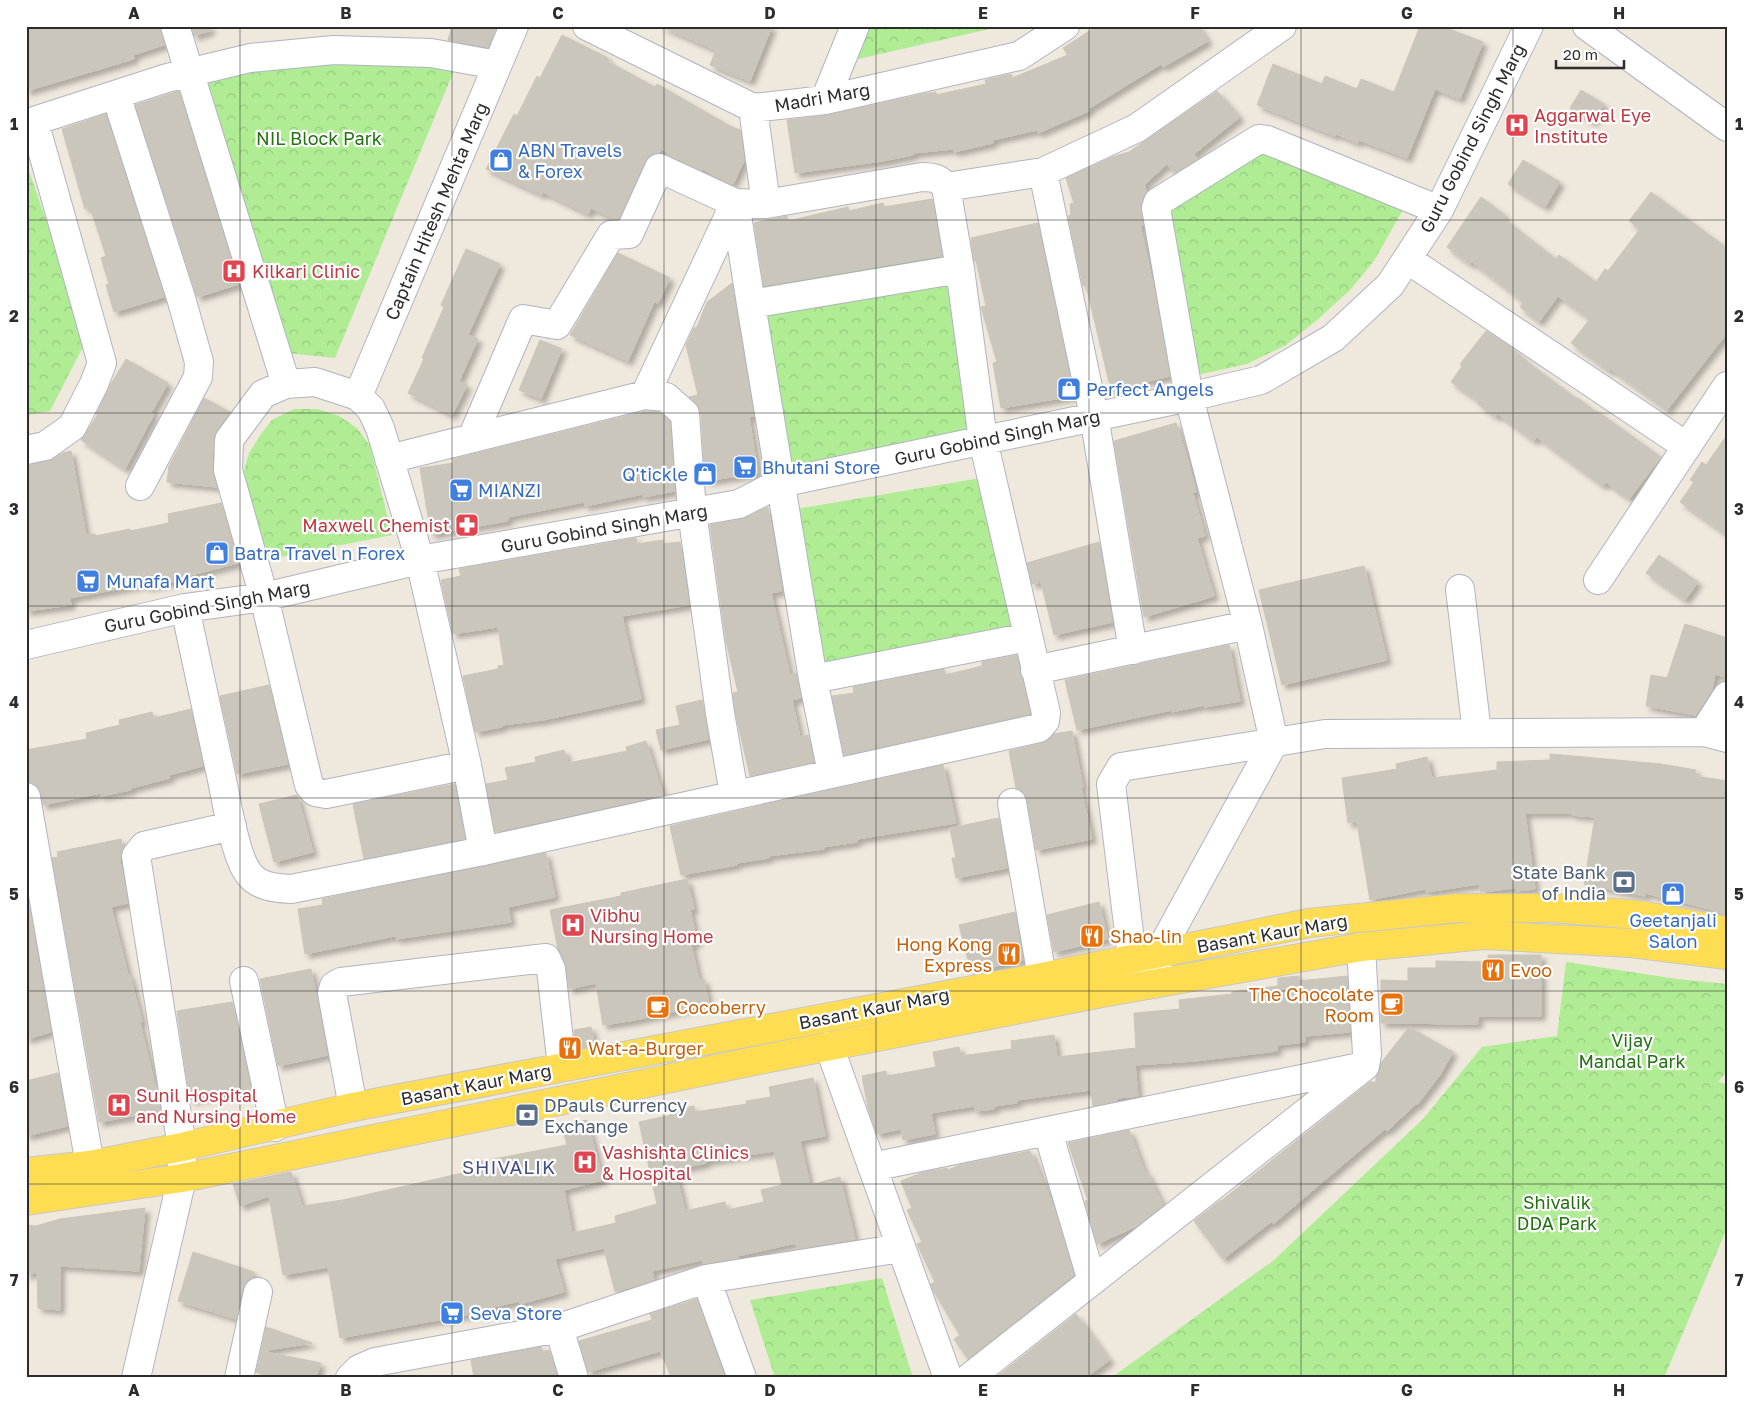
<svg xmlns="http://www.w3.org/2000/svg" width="1753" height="1404" font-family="'Golos Text',sans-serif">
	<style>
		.forest { fill: url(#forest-crowns) }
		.building { fill: #cac6bc; stroke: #cbc5b6; fill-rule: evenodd; filter: url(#shadow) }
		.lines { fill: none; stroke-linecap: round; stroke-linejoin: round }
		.minor-casing { stroke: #b1b3c1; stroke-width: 30 }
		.major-casing { stroke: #c8c8c8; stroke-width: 30 }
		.minor { stroke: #fff; stroke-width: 28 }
		.major { stroke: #ffdd53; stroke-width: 28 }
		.grid { fill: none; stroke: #2c2c2c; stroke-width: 1; stroke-opacity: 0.55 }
		.labels { text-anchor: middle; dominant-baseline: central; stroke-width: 4.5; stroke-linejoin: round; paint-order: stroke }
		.street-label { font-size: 18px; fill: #2c2c2c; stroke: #fff }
		.health-label { font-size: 18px; fill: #be3a42; stroke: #fff; text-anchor: start }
		.park-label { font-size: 18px; fill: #237312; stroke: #fff }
		.shop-label { font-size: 18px; fill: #366cbe; stroke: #fff; text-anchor: start }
		.service-label { font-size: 18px; fill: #4e5e75; stroke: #fff; text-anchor: end }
		.food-label { font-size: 18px; fill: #c56008; stroke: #fff; text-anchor: start }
		.neighbourhood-label { font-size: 19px; letter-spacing: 1px; fill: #475083; stroke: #fff }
		.neatline { fill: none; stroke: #2c2c2c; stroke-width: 2 }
		.grid-label { font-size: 16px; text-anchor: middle; font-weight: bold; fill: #2c2c2c }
	</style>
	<defs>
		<pattern id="forest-crowns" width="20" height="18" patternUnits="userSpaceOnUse" patternTransform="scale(1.25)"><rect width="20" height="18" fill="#afec94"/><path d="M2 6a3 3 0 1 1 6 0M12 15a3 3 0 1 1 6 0" fill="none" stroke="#97cb80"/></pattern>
		<filter id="shadow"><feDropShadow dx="4.5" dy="4.5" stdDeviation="2.5" flood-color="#0004"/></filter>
	</defs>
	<rect width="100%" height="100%" fill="#efe8dd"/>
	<path class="forest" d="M862,26H1003L845,62Z
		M460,56L335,358L288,353L190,61Z
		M1246,148L1404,208L1374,261L1350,290L1317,320L1286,345L1247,364L1197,375L1166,211Z
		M26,162L87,339L50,411L26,415Z
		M937,245L983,440L780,483L738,284Z
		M294,409H318L339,416L357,428L370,446L392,535L265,560L243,474L249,453L261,434L272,420Z
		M987,477L1013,631L822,663L796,509Z
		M1566,962L1677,979L1727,984V1071L1718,1082L1727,1084V1228L1664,1378H1111L1274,1260L1423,1119L1482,1047L1557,1036Z
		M882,1278L913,1378H775L750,1300Z"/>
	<path class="building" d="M37,26H160L164,45L133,55L134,59L26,91V29Z
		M191,26H210L211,30L194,36Z
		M452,26H497L488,47L448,40Z
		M660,26H772L750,81L710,65L716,50Z
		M1097,26H1199L1208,41L1163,67L1161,64L1088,109L1089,111L1038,133L1037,130L993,140V143L954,152L953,149L913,153V155L883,161L795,173L787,120L828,115L923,94L936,92V95L986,84L985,80L1011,74L1012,78L1068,55L1063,48Z
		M1420,26H1441L1483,42L1460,99L1435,89L1407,158L1359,140L1358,143L1336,134L1335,136L1257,105L1273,64L1322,84L1325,76L1357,89L1361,79L1394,92Z
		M562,35L608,58L607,61L655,87L657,84L730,126L740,130L744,161L733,184L703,169L702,171L695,168L661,149L659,153L650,155L645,161L619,219H615L591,208L588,214L543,192L542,195L486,169L514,114L517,116L537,76L540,78Z
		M1581,90L1604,104L1593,122L1570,108Z
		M179,91L239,284L197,297L135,105Z
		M1217,91L1240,117L1194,154L1198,159L1175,173L1167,164L1145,184L1146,193L1141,204L1143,225H1140L1154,289L1170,376L1111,390L1086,285L1083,286L1068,216L1071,215L1070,204L1074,203L1066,178L1112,157L1129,152Z
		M106,114L164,297L114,312L106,285L109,284L101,258L106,256L90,207L85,209L62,129Z
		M1523,160L1560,182L1545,207L1508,184Z
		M1651,192L1727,248V333L1667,410L1611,369L1609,371L1571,343L1590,319L1558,296L1539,322L1520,307L1524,302L1472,262L1470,264L1447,247L1481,197L1505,215L1503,218L1556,259L1559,255L1596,282L1605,269L1608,271L1640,229L1629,221Z
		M932,199L942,256L764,286L754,223L787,216L788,221L848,207L849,211L883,203L884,207Z
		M1038,223L1074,396L1001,408L993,363L997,362L981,307L986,306L976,260L974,261L971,238Z
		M466,249L500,264L468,335L478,339L459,381L467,385L452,415L408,393L424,359L422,358L444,307L441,305Z
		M618,253L670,278L658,303L654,302L628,361L570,335Z
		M732,283L754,416L749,417L758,473L705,481L701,413L696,403L689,397L698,395L686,345L694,328L697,327L707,302Z
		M1486,331L1509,346L1534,367L1577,399L1578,398L1596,412L1597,411L1661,457L1629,499L1606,482L1603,486L1537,437L1534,441L1498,414L1496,417L1478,404L1480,402L1451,382L1462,366L1460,364Z
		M540,340L562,349L541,399L519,390Z
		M126,359L168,383L151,413L154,414L125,469L81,440L98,414H96L109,387Z
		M204,398L230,412L216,431L213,439L212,470L217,487L167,482L169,466Z
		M646,411L659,412L670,421L675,491L643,497V494L585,506L584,502L508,517V521L431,534L420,468L454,463L453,459Z
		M1176,423L1187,458L1196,492L1193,493L1205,536L1197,538L1214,596L1144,617L1114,441Z
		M1727,435V535L1680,502L1694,482L1690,480L1702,462L1706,465Z
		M71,451L86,535L95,534V536L130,529V531L169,523L168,514L221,503L238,563L176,579V581L146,587L145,584L70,598L71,605L26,611V465L48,461L63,453Z
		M768,507L782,591L771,593L790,675L796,673L801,698L792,700L800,737L808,735L814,762L750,776L735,711L733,693L738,692L726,641L710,525L742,519Z
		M636,538L637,544L663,540L664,544L680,542L689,605L622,616L641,699L543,720L502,725V727L475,732L463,676L498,669V666L504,665L498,627L453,634L441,580L461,576L459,569Z
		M1099,542L1113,622L1054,635L1041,582L1032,584L1027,563Z
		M1659,555L1698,582L1685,600L1646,573Z
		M1364,566L1387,660L1282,685L1259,590Z
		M1685,624L1727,638V678L1715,674L1712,690L1696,715L1646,706L1651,675L1667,678Z
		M1229,645L1240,701L1204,707V705L1172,712V710L1077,730L1065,680Z
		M1017,655L1030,714L844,755L832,696L854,693L853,687L944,669L945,675L982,666V662Z
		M269,685L288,764L237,774L220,696Z
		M702,700L709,739L661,750L656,730L680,725L676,706Z
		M191,709L203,766L169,775L170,778L131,788V790L101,796V793L43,805L38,787L28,782L26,773V750L87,739L86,733L120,725L119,720L152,712L154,718Z
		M1072,731L1083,787H1081L1092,839L1036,850L1027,800L1024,793L1016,788L1009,751L1042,743L1054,734Z
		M646,741L663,795L495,832L486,784L508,780L505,768L536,762L535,757L564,750L568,763L627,751L626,747Z
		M1550,754L1661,764L1696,770L1695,776L1727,781V915L1710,909L1645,893V896L1584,884L1595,817L1572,815V813H1525L1535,889L1516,891L1515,888L1481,892L1479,884L1426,892L1425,889L1370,900L1357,822L1348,823L1342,778L1397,769L1396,764L1427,757L1432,778L1497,770V762L1550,760Z
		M943,765L956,823L857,839V842L823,847L824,849L768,856L769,858L737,863V865L681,875L670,826Z
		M455,784L465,839L364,859L353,804Z
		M297,795L313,852L274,862L259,804Z
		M999,818L1007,868L956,878L952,858H956L950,828Z
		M121,839L123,848L120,861L128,903L111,907L128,975H130L142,1022L140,1023L155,1085L156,1084L160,1111L99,1122L52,858L58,857L57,852Z
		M546,853L555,897L508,907L511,922L396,939L395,936L305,954L298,909L323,905L322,899Z
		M687,879L694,909H690L697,943L691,944L699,980L704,979L709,1004L635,1020L603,1025L596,983L569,989L566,967L558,949L550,910L621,896V893Z
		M26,890L51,1032L26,1039Z
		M1099,902L1108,939L1054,952L1047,915Z
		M1015,912L1023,960L971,972L959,925Z
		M1488,955H1541V1016H1478V1024L1381,1023V980L1408,981V968H1436V961L1488,962Z
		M311,969L328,1055L278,1066L260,979Z
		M1299,976V981L1347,976L1350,1032L1305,1036V1042L1277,1045V1051L1195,1061L1135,1065L1138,1096L1117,1098V1101L1093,1106L1091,1090L1017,1100V1103L994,1106V1109L975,1111L974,1106L931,1113L935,1134L903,1140L901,1129L877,1134L868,1108L862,1076L886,1071L887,1076L936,1067L933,1052L959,1047L961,1056L1012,1049L1011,1041L1054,1035L1057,1057L1136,1048L1134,1013L1180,1009L1179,1000L1232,994V992L1278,986V978Z
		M232,1002L251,1089L190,1100L177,1011Z
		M591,1027L595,1046L576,1049L574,1030Z
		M1409,1027L1453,1052L1440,1075L1417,1105L1416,1104L1387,1131L1385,1129L1273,1224L1271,1222L1223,1259L1194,1221L1221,1200V1201L1370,1082H1376V1076L1381,1063Z
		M58,1073L67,1126L26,1136V1081Z
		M813,1078L825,1136L800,1141L810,1185L840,1177L855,1239L797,1249L796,1243L738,1256V1258L703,1264L702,1260L652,1271L654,1280L615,1292L604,1248L555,1259L564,1292L520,1304L519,1301L485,1309L486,1311L340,1338L328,1267L283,1275L269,1196L240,1206L233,1184L291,1172L302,1206L343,1200L463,1173L462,1165L567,1145L562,1126L587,1120L603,1180L564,1190L572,1233L616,1223L615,1216L657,1204L639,1122L671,1115L670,1111L694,1106L695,1112L747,1104L746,1101L771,1097L769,1087ZM774,1151L782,1185L761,1190L764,1202L727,1210L725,1202L685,1211L675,1170L706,1163V1161Z
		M1129,1130L1145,1173L1147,1172L1163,1205L1137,1226L1097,1244L1085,1201L1088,1200L1068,1143Z
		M1030,1151L1055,1210L1074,1275L968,1359L954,1339L960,1335L933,1290L931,1284L935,1282L917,1244L922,1242L907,1210L912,1208L901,1181L921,1173L947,1168L948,1170L960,1165Z
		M145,1208L139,1271L60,1266V1310L38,1308L37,1272L26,1275V1225L36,1226L60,1219Z
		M193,1252L254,1272L252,1278L246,1282L243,1289L236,1319L178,1301Z
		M697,1299L725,1378H672L660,1351L588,1372L579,1341L652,1320L650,1314Z
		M1076,1314L1110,1360L1085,1378H995Z
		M266,1327L312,1343L261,1351Z
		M541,1347L543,1352L549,1350L558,1378H474L471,1360Z
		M261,1351L321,1363L316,1378H272L256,1372Z"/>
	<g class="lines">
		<g class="minor-casing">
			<path id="minor" d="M175,26L286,384
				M587,26L753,108L825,100L1019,56L1065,26
				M1587,26L1727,127
				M116,95L181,298L199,362L198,377L140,486
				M825,100L855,26
				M753,108L766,204
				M1043,172L1094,416L1133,650
				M946,187L1043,172L1137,128L1282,26
				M1407,259L1686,446
				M751,304L735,203L766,204L922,177C933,177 939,178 946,187L960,269
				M315,382L358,396L371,409L380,428L420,560L467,765L326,794L315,792L309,785L264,597L228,470L229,440L263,394L286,384Z
				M358,396L514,26
				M472,438L523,319L557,325L611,235L629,234L659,168L735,203L645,395
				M26,450L45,446L72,427L94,384L102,363L34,121L167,78L250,58L334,50L431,53L497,65
				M389,459L645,395L666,397L685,414L692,512L720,713L734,794
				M1598,580L1727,386
				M1460,589L1477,733
				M185,608C197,665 210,723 222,780C227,803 235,857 249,874C259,887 276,888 291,889L483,851L467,765
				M26,645L185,608L264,597L420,560L739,504L780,483L1189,397L1261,380L1333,338L1390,285L1439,210L1529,26
				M1035,670L1248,625
				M813,679L832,773
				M1704,732L1727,696
				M26,797L90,1165
				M1012,803L1042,977
				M483,851L1039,728L1045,721L1046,713L983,440L960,269L751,304L813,679L1028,637
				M244,981L275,1127
				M1135,982L1111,784L1121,767L1325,734L1704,732L1727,738
				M1154,984L1159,953L1274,742L1248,625L1189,397L1156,208L1158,202L1259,139L1267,140L1439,210
				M829,1046L948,1378
				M353,1107L332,993L334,986L341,982L546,958L551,969L562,1067
				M1048,1132L1092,1281
				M872,1167L1360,1067
				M706,1279L742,1378
				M559,1328L574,1378
				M136,1378L182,1178V1147L136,856L144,846L232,826
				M239,1378L258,1292
				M350,1378L359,1369L375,1362L559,1328L706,1279L901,1248
				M969,1378L1365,1066L1367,1054L1361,947"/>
		</g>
		<g class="major-casing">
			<path id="major" d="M26,1172L90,1165L182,1147L353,1107L1042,977L1309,923L1457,908H1551L1640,915L1727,931
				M26,1201L182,1178L769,1058L1107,992L1361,947L1484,935L1631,943L1727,955"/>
		</g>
		<use href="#minor" class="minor"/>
		<use href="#major" class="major"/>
	</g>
	<path class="grid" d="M240,26V1378M452,26V1378M664,26V1378M876,26V1378M1089,26V1378M1301,26V1378M1513,26V1378M26,220H1727M26,413H1727M26,606H1727M26,798H1727M26,991H1727M26,1184H1727"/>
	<defs>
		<g id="hospital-square" transform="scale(1.25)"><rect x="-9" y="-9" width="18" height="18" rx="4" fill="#e0444e" stroke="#fff"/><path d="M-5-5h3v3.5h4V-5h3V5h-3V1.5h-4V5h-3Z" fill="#fff"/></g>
		<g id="shop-square" transform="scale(1.25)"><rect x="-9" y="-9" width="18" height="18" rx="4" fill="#3f7fe0" stroke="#fff"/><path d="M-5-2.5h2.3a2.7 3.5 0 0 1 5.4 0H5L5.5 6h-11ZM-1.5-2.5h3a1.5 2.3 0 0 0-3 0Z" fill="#fff"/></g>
		<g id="supermarket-square" transform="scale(1.25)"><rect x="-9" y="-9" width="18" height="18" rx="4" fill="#3f7fe0" stroke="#fff"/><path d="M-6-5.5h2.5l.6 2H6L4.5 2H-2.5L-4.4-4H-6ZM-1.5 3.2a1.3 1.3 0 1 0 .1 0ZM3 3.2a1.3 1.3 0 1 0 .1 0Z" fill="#fff"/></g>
		<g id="pharmacy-square" transform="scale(1.25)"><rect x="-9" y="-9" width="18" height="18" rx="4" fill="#e0444e" stroke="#fff"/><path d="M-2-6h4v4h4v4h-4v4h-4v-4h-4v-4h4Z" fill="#fff"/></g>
		<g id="bank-square" transform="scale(1.25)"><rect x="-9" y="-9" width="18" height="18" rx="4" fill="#5c6f8a" stroke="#fff"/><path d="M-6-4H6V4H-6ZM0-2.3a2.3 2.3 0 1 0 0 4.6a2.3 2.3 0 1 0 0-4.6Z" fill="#fff"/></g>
		<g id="restaurant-square" transform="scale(1.25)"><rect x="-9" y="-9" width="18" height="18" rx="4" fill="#e8710a" stroke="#fff"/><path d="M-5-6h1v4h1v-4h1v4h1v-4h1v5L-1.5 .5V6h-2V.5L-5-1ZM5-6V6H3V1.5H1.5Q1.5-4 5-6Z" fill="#fff"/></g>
		<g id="cafe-square" transform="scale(1.25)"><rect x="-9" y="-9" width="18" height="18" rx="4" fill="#e8710a" stroke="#fff"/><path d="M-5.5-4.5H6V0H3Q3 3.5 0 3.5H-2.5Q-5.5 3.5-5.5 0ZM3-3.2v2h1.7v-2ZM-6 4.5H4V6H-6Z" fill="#fff"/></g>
	</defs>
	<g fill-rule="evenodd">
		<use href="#hospital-square" x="1517" y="125"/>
		<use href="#shop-square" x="501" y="160"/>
		<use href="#hospital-square" x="234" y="271"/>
		<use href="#shop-square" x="1069" y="389"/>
		<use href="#supermarket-square" x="745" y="467"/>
		<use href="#shop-square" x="705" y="474"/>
		<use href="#supermarket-square" x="461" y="490"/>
		<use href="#pharmacy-square" x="467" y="525"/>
		<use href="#shop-square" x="217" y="553"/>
		<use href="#supermarket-square" x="88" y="581"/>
		<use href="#bank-square" x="1624" y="882"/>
		<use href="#shop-square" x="1673" y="894"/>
		<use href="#hospital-square" x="573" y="925"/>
		<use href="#restaurant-square" x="1092" y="936"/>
		<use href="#restaurant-square" x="1009" y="954"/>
		<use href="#restaurant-square" x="1493" y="970"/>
		<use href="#cafe-square" x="1392" y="1004"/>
		<use href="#cafe-square" x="658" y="1007"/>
		<use href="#restaurant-square" x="570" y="1048"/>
		<use href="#hospital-square" x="119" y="1105"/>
		<use href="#bank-square" x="527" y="1115"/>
		<use href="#hospital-square" x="585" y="1162"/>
		<use href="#supermarket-square" x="452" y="1313"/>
	</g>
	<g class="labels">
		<g class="street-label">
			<text transform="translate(822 97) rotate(-10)">Madri Marg</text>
			<text transform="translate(1472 138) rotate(-63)">Guru Gobind Singh Marg</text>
			<text transform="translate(436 211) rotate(-67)">Captain Hitesh Mehta Marg</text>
			<text transform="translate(997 437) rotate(-12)">Guru Gobind Singh Marg</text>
			<text transform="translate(604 528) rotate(-10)">Guru Gobind Singh Marg</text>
			<text transform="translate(207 606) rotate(-11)">Guru Gobind Singh Marg</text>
			<text transform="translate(1272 933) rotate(-10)">Basant Kaur Marg</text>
			<text transform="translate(874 1008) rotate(-11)">Basant Kaur Marg</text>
			<text transform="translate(476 1084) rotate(-11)">Basant Kaur Marg</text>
		</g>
		<g class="health-label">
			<text x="1534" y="115">Aggarwal Eye<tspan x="1534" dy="21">Institute</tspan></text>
			<text x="252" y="271">Kilkari Clinic</text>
			<text x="450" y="525" text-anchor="end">Maxwell Chemist</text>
			<text x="590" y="915">Vibhu<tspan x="590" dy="21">Nursing Home</tspan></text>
			<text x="136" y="1095">Sunil Hospital<tspan x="136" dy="21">and Nursing Home</tspan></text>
			<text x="602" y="1152">Vashishta Clinics<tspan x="602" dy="21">&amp; Hospital</tspan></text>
		</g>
		<g class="park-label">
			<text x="319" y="138">NIL Block Park</text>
			<text x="1632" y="1040">Vijay<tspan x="1632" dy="21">Mandal Park</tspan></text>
			<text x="1557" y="1202">Shivalik<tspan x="1557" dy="21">DDA Park</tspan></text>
		</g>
		<g class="shop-label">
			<text x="518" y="150">ABN Travels<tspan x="518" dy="21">&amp; Forex</tspan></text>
			<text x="1086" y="389">Perfect Angels</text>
			<text x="762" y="467">Bhutani Store</text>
			<text x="688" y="474" text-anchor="end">Q'tickle</text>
			<text x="478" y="490">MIANZI</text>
			<text x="234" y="553">Batra Travel n Forex</text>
			<text x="106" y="581">Munafa Mart</text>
			<text x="1673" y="920" text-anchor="middle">Geetanjali<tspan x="1673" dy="21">Salon</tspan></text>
			<text x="470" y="1313">Seva Store</text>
		</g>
		<g class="service-label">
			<text x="1606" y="872">State Bank<tspan x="1606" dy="21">of India</tspan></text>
			<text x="544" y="1105" text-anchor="start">DPauls Currency<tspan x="544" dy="21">Exchange</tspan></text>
		</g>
		<g class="food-label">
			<text x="1110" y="936">Shao-lin</text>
			<text x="992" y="944" text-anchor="end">Hong Kong<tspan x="992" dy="21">Express</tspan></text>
			<text x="1510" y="970">Evoo</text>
			<text x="1374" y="994" text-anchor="end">The Chocolate<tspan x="1374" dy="21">Room</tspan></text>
			<text x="676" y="1007">Cocoberry</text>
			<text x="588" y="1048">Wat-a-Burger</text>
		</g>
		<g class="neighbourhood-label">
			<text x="509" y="1166">SHIVALIK</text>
		</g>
	</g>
	<rect width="1753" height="1404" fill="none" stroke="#ffffff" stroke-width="55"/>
	<path d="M1556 60v8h68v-8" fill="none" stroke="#2c2c2c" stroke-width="2.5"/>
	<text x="1563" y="60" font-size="15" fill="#2c2c2c" stroke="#ffffff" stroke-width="4" paint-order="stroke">20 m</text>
	<rect x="28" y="28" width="1698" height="1348" class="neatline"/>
	<g class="grid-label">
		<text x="134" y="19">A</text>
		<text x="346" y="19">B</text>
		<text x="558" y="19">C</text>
		<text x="770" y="19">D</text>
		<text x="983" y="19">E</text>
		<text x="1195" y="19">F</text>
		<text x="1407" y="19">G</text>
		<text x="1619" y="19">H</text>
		<text x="14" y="130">1</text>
		<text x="1739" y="130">1</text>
		<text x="14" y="322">2</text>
		<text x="1739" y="322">2</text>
		<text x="14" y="515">3</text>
		<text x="1739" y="515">3</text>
		<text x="14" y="708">4</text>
		<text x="1739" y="708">4</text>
		<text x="14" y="900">5</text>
		<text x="1739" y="900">5</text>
		<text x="14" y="1093">6</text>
		<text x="1739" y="1093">6</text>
		<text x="14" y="1286">7</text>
		<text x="1739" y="1286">7</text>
		<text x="134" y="1396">A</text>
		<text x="346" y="1396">B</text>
		<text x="558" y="1396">C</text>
		<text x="770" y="1396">D</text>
		<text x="983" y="1396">E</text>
		<text x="1195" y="1396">F</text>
		<text x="1407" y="1396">G</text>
		<text x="1619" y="1396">H</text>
	</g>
</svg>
